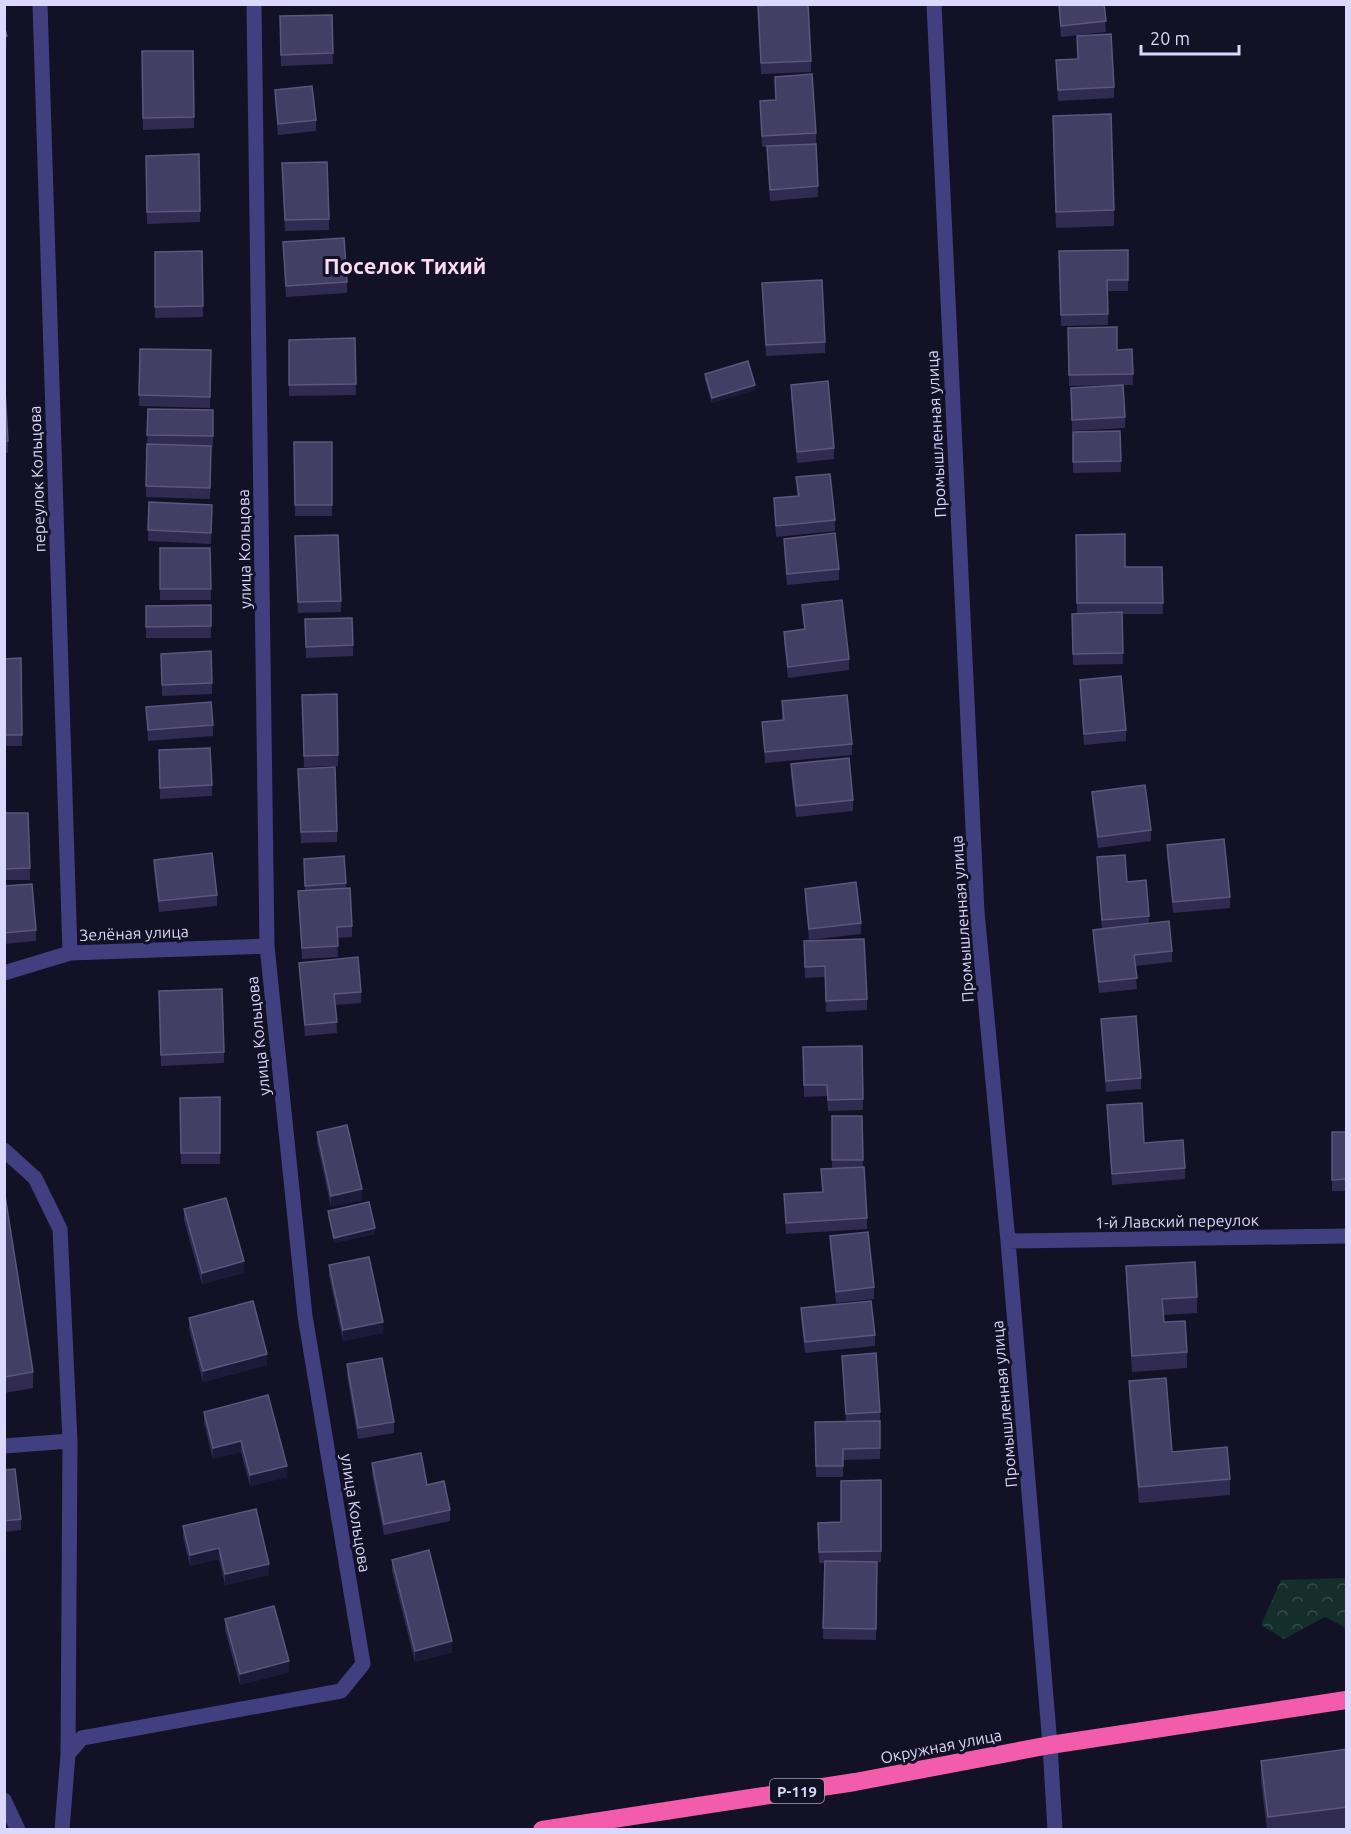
<svg xmlns="http://www.w3.org/2000/svg" width="1351" height="1834" font-family="Ubuntu,sans-serif">
	<style>
		.forest { fill: url(#forest-crowns) }
		.lines { fill: none; stroke-linecap: round; stroke-linejoin: round }
		.minor { stroke: #404080; stroke-width: 15 }
		.highway { stroke: #f25cab; stroke-width: 18 }
		.wall { fill: #312b51 }
		.shaded-wall { fill: #1d1938 }
		.building { fill: #433e63; stroke: #5b567b; stroke-width: 1.5 }
		.labels { text-anchor: middle; dominant-baseline: central; stroke-width: 6; stroke-linejoin: round; paint-order: stroke }
		.shield { fill: #131125; stroke: #9e9cbc; stroke-width: 1.5 }
		.shield-label { font-size: 15px; font-weight: bold; fill: #dad8fc }
		.street-label { font-size: 16px; fill: #dad8fc; stroke: #131125 }
		.district-label { font-size: 22px; font-weight: bold; fill: #fcdaf1; stroke: #131125 }
	</style>
	<defs>
		<pattern id="forest-crowns" width="20" height="18" patternUnits="userSpaceOnUse" patternTransform="scale(1.5)"><rect width="20" height="18" fill="#142e2c"/><path d="M2 6a3 3 0 1 1 6 0M12 15a3 3 0 1 1 6 0" fill="none" stroke="#364c4c"/></pattern>
	</defs>
	<rect width="100%" height="100%" fill="#131125"/>
	<path class="forest" d="M1346,1578V1628L1325,1617L1284,1639L1261,1625L1281,1580Z"/>
	<g class="lines">
		<path class="minor" d="M40,4L70,953
			M934,4L977,912L1008,1241L1050,1745L1055,1830
			M4,973L70,953L267,946
			M4,1150L35,1178L60,1229L70,1441L68,1754
			M1008,1241L1346,1236
			M4,1446L70,1441
			M4,1800L18,1830
			M62,1830L68,1754L82,1738L341,1691L363,1664L305,1316L267,946L254,4"/>
		<path class="highway" d="M542,1830L855,1782L1050,1745L1346,1700"/>
	</g>
	<path class="wall" d="M1058,4H1104L1106,32L1061,37Z
		M758,6L811,61V72L761,74Z
		M332,15L333,64L281,66L280,16Z
		M1077,36L1114,87V98L1058,101L1056,60L1078,59Z
		M142,51H193L194,128L143,130Z
		M775,77L816,133L818,197L770,201L767,147H762L760,101L776,100Z
		M275,90L316,120V131L278,135L275,101Z
		M1053,132L1114,210V226L1056,228Z
		M146,156L200,211V222L147,224Z
		M282,174L329,219V230L285,231Z
		M283,242L347,282V293L286,297Z
		M202,251L203,317L155,318V252Z
		M1059,251L1128,280V291H1108V325L1061,326Z
		M762,283L825,342V353L766,356Z
		M1068,328L1117,350L1132,349L1133,385L1069,386Z
		M355,338L356,395L289,396V340Z
		M140,349L211,350L210,408L139,406Z
		M4,374L8,441V453H4Z
		M705,374L755,390L712,403L705,380Z
		M791,385L834,448V459L797,463L791,396Z
		M1071,388L1125,417V428L1072,431Z
		M148,409L213,410V447H211L210,499L146,497Z
		M1120,431L1121,472L1073,473V432Z
		M294,442H332V516H295Z
		M796,477L835,520V531L776,537L774,509V498L797,496Z
		M149,502L212,516L211,544L148,541Z
		M1076,535L1125,567H1162L1163,614H1122L1123,664L1073,665L1072,614H1077Z
		M784,539L839,569V580L787,585L784,550Z
		M295,547L341,601V612L298,613Z
		M160,548H210L211,600H160Z
		M211,605V638H146V606Z
		M802,605L849,659V670L788,678L784,643V632L804,629Z
		M305,619L353,645V656L306,658Z
		M161,654L212,683V694L162,696Z
		M21,658L22,746H4V659Z
		M1080,680L1126,730V741L1084,745L1080,691Z
		M337,694L338,766L304,767L302,695Z
		M782,701L852,744V755L765,763L762,722L782,720Z
		M146,707L213,725V736L148,741Z
		M159,750L212,785V796L160,799Z
		M791,764L853,800V811L796,817L791,775Z
		M298,769L337,831V842L301,843Z
		M1092,792L1151,830V841L1098,848L1092,803Z
		M4,813H28L30,880H4Z
		M1167,845L1230,897V908L1173,913L1167,856Z
		M344,856L346,888L352,926V937L337,938L338,957L302,959L298,891H305L304,859Z
		M1097,857L1127,882L1149,916V924L1172,951V962L1135,966L1137,989L1099,993L1093,941V930L1102,929L1097,868Z
		M154,860L217,895V906L159,912L154,871Z
		M4,886L36,930V941L4,944Z
		M805,889L861,923V934L809,940L805,900Z
		M804,941L867,999V1010L826,1012L825,977L805,978Z
		M299,963L361,992V1003L336,1005L337,1033L305,1036L299,974Z
		M159,1002L224,1052V1063L161,1066Z
		M1101,1019L1141,1078V1089L1106,1092L1101,1031Z
		M862,1046L863,1110L828,1111L827,1096L804,1097L803,1059Z
		M220,1097V1164H181L180,1098Z
		M1107,1105L1144,1143L1185,1168V1179L1112,1185Z
		M832,1116H862L863,1167L867,1218V1229L786,1234L784,1194L822,1192L821,1169H832Z
		M317,1132L362,1200L331,1207L317,1143Z
		M1332,1132H1347V1191H1332Z
		M4,1189L33,1372V1388L4,1393Z
		M184,1209L244,1273L202,1284L184,1220Z
		M328,1211L375,1234L334,1243L328,1217Z
		M830,1236L874,1287V1299L836,1303L830,1247Z
		M329,1265L383,1333L343,1341L329,1276Z
		M1126,1266L1197,1297V1313L1164,1315V1322L1187,1352V1368L1132,1372L1126,1282Z
		M801,1308L875,1335V1346L805,1353L801,1319Z
		M189,1318L267,1365L203,1382L189,1329Z
		M842,1356L880,1412V1459L843,1460V1477H816L815,1422L846,1421Z
		M347,1364L394,1422V1433L358,1439L347,1376Z
		M1129,1381L1172,1452L1230,1479V1495L1139,1503L1129,1397Z
		M204,1412L287,1477L250,1486L241,1452L213,1459L204,1423Z
		M372,1463L427,1485L450,1510V1521L384,1535L372,1474Z
		M4,1470L21,1519V1530L4,1532Z
		M881,1480V1562H877L876,1640L823,1639L824,1563H819L818,1523L841,1522Z
		M183,1526L269,1575L225,1585L219,1559L190,1566L183,1537Z
		M392,1560L452,1652L415,1662L392,1571Z
		M225,1619L289,1672L240,1685L225,1630Z
		M1347,1749V1828L1333,1830H1267L1261,1782V1761Z"/>
	<path class="shaded-wall" d="M7,36V47L4,48V37Z
		M755,385V390L712,403V398Z
		M362,1189V1200L331,1207V1196Z
		M375,1228V1234L334,1243V1238Z
		M244,1261V1273L202,1284V1273Z
		M383,1322V1333L343,1341V1330Z
		M267,1354V1365L203,1382V1371Z
		M241,1441V1452L213,1459V1448Z
		M287,1466V1477L250,1486V1475Z
		M219,1548V1559L190,1566V1555Z
		M269,1564V1575L225,1585V1574Z
		M452,1641V1652L415,1662V1651Z
		M289,1661V1672L240,1685V1674Z"/>
	<path class="building" d="M781,4H808L811,61L761,63L758,6Z
		M1059,4H1104L1106,21L1061,26Z
		M332,15L333,53L281,55L280,16Z
		M4,26L7,36L4,37Z
		M1111,34L1114,87L1058,90L1056,60L1078,59L1077,36Z
		M142,51H193L194,117L143,118Z
		M812,74L816,133L762,136L760,101L776,100L775,77Z
		M312,86L316,120L278,124L275,90Z
		M1111,114L1114,210L1056,212L1053,116Z
		M816,144L818,186L770,190L767,146Z
		M199,154L200,211L147,212L146,156Z
		M327,162L329,219L285,220L282,163Z
		M344,238L347,282L286,286L283,242Z
		M1128,250V280H1107L1108,314L1061,315L1059,251Z
		M202,251L203,306L155,307V252Z
		M822,280L825,342L766,345L762,283Z
		M1117,327V350L1132,349L1133,374L1069,375L1068,328Z
		M355,338L356,384L289,385V340Z
		M140,349L211,350L210,397L139,395Z
		M748,361L755,385L712,398L705,374Z
		M4,374L8,441L4,442Z
		M828,381L834,448L797,452L791,385Z
		M1123,385L1125,417L1072,420L1071,388Z
		M148,409L213,410V436L147,435Z
		M1120,431L1121,461L1073,462V432Z
		M294,442H332V505H295Z
		M147,444L211,446L210,488L146,486Z
		M830,474L835,520L776,526L774,498L799,496L796,477Z
		M149,502L212,505L211,533L148,530Z
		M835,533L839,569L787,574L784,539Z
		M1125,534V567H1162L1163,603H1077L1076,535Z
		M338,535L341,601L298,602L295,536Z
		M160,548H210L211,589H160Z
		M842,600L849,659L788,667L784,632L805,629L802,605Z
		M211,605V626L146,627V606Z
		M1122,612L1123,653L1073,654L1072,614Z
		M352,618L353,645L306,647L305,619Z
		M211,651L212,683L162,685L161,654Z
		M21,658L22,735H4V659Z
		M1121,676L1126,730L1084,734L1080,680Z
		M337,694L338,755L304,756L302,695Z
		M847,695L852,744L765,752L762,722L784,720L782,701Z
		M211,702L213,725L148,730L146,707Z
		M210,748L212,785L160,788L159,750Z
		M849,758L853,800L796,806L791,764Z
		M335,767L337,831L301,832L298,769Z
		M1145,785L1151,830L1098,837L1092,792Z
		M4,813H28L30,868L4,869Z
		M1224,839L1230,897L1173,902L1167,845Z
		M212,853L217,895L159,901L154,860Z
		M1125,855L1127,882L1146,880L1149,916L1102,920L1097,857Z
		M344,856L346,883L305,886L304,859Z
		M856,882L861,923L809,929L805,889Z
		M32,884L36,930L4,933V886Z
		M350,888L352,926L337,927L338,946L302,948L298,891Z
		M1169,921L1172,951L1134,955L1137,978L1099,982L1093,930Z
		M864,939L867,999L826,1001L825,966L805,967L804,941Z
		M358,957L361,992L334,994L337,1022L305,1025L299,963Z
		M222,989L224,1052L161,1055L159,991Z
		M1136,1016L1141,1078L1106,1081L1101,1019Z
		M862,1046L863,1099L828,1100L827,1085H804L803,1047Z
		M220,1097V1153H181L180,1098Z
		M1142,1103L1144,1143L1183,1140L1185,1168L1112,1174L1107,1105Z
		M832,1116H862L863,1160H832Z
		M347,1125L362,1189L331,1196L317,1132Z
		M1332,1132H1347V1179L1332,1180Z
		M864,1167L867,1218L786,1223L784,1194L823,1192L821,1169Z
		M4,1189L33,1372L4,1377Z
		M226,1198L244,1261L202,1273L184,1209Z
		M369,1202L375,1228L334,1238L328,1211Z
		M868,1232L874,1287L836,1292L830,1236Z
		M369,1257L383,1322L343,1330L329,1265Z
		M1195,1262L1197,1297L1162,1299L1164,1322L1185,1321L1187,1352L1132,1356L1126,1266Z
		M253,1301L267,1354L203,1371L189,1318Z
		M871,1301L875,1335L805,1342L801,1308Z
		M876,1353L880,1412L846,1414L842,1356Z
		M382,1358L394,1422L358,1428L347,1364Z
		M1166,1378L1172,1452L1227,1447L1230,1479L1139,1487L1129,1381Z
		M268,1395L287,1466L250,1475L241,1441L213,1448L204,1412Z
		M880,1421V1448L843,1449V1466H816L815,1422Z
		M421,1453L427,1485L444,1481L450,1510L384,1524L372,1463Z
		M15,1469L21,1519L4,1521V1470Z
		M881,1480V1551L819,1552L818,1523L841,1522V1481Z
		M256,1509L269,1564L225,1574L219,1548L190,1555L183,1526Z
		M429,1550L452,1641L415,1651L392,1560Z
		M825,1561L877,1562L876,1629L823,1628Z
		M274,1606L289,1661L240,1674L225,1619Z
		M1347,1749V1807L1268,1817L1261,1761Z"/>
	<g class="labels">
		<rect class="shield" x="770" y="1779" width="54" height="24" rx="4.5"/>
		<g class="shield-label">
			<text x="797" y="1791">Р-119</text>
		</g>
		<g class="street-label">
			<text transform="translate(936 434) rotate(-93)">Промышленная улица</text>
			<text transform="translate(37 479) rotate(-92)">переулок Кольцова</text>
			<text transform="translate(244 549) rotate(-91)">улица Кольцова</text>
			<text transform="translate(962 919) rotate(-94)">Промышленная улица</text>
			<text transform="translate(134 933) rotate(-2)">Зелёная улица</text>
			<text transform="translate(258 1036) rotate(-96)">улица Кольцова</text>
			<text transform="translate(1177 1221) rotate(-1)">1-й Лавский переулок</text>
			<text transform="translate(1004 1404) rotate(-95)">Промышленная улица</text>
			<text transform="translate(356 1513) rotate(81)">улица Кольцова</text>
			<text transform="translate(941 1746) rotate(-11)">Окружная улица</text>
		</g>
		<g class="district-label">
			<text x="405" y="265">Поселок Тихий</text>
		</g>
	</g>
	<rect width="1351" height="1834" fill="none" stroke="#dad8fc" stroke-width="12"/>
	<path d="M1141 45v9h98v-9" fill="none" stroke="#dad8fc" stroke-width="3"/>
	<text x="1150" y="45" font-size="18" fill="#dad8fc" stroke="#131125" stroke-width="4.5" paint-order="stroke">20 m</text>
</svg>
